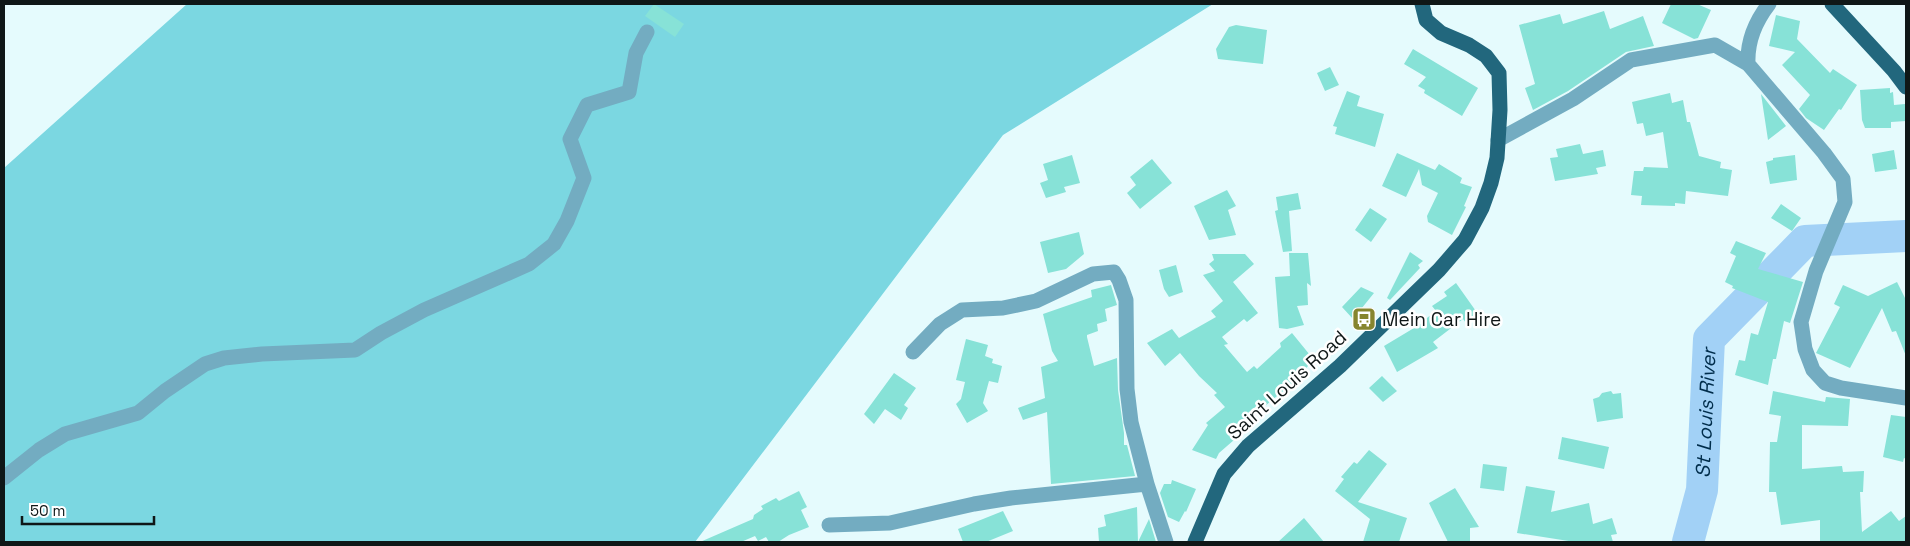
<svg xmlns="http://www.w3.org/2000/svg" width="1910" height="546" font-family="'Space Grotesk',sans-serif">
	<style>
		.green { fill: #7bd7e1 }
		.lines { fill: none; stroke-linecap: round; stroke-linejoin: round }
		.river { stroke: #a2d1f6; stroke-width: 32 }
		.building { fill: #87e2d7 }
		.street { stroke: #73acc1; stroke-width: 15 }
		.primary { stroke: #22677d; stroke-width: 15 }
		.labels { text-anchor: middle; dominant-baseline: central; stroke-width: 5; stroke-linejoin: round; paint-order: stroke }
		.poi-label { font-size: 19px; fill: #0f1717; stroke: #fff; text-anchor: start }
		.street-label { font-size: 19px; fill: #0f1717; stroke: #fff }
		.water-label { font-size: 20px; font-style: italic; fill: #002d4b; stroke: #fff }
	</style>
	<rect width="100%" height="100%" fill="#e5fbfd"/>
	<path class="green" d="M187,4H1213L1003,135L695,542H4V168Z"/>
	<g class="lines">
		<path class="river" id="s1" d="M1688,542L1702,490L1709,339L1805,241L1906,236"/>
	</g>
	<path class="building" d="M654,4L684,24L675,37L645,16Z
		M1671,4H1697L1711,10L1698,38L1694,39L1662,23Z
		M1604,11L1610,29L1643,16L1654,46L1626,52L1568,91L1533,110L1525,88L1535,84L1519,25L1560,14L1563,24Z
		M1776,15L1800,21L1797,39L1830,73L1833,69L1857,85L1841,110L1839,109L1824,130L1806,118L1799,109L1810,95L1782,65L1795,52L1769,46Z
		M1236,25L1267,30L1263,64L1218,59L1216,49L1229,27Z
		M1413,49L1478,88L1462,116L1424,93L1425,90L1418,86L1426,77L1404,64Z
		M1330,67L1339,85L1325,91L1317,73Z
		M1890,88V93L1893,92L1894,105L1905,104L1906,121L1891,122V128H1865L1862,120L1860,90Z
		M1347,91L1360,96L1357,106L1384,114L1375,147L1335,134L1337,127L1333,126Z
		M1670,93L1672,103L1683,100L1687,122H1690L1699,156L1721,162L1720,168L1732,170L1728,196L1686,191L1685,204L1675,203V206L1641,205L1642,196L1631,195L1634,171H1643L1644,167L1668,168L1663,132L1646,136L1643,123L1637,124L1632,102Z
		M1761,94L1786,126L1768,140Z
		M1580,144L1583,154L1603,150L1606,166L1596,168L1598,174L1555,181L1550,158L1558,157L1556,149Z
		M1894,150L1897,169L1875,172L1872,154Z
		M1397,153L1435,170L1439,164L1462,178L1460,183L1472,187L1464,206L1466,207L1452,235L1428,222L1427,216L1438,193L1422,185L1419,169L1406,197L1382,186Z
		M1072,155L1080,183L1064,187L1066,192L1046,198L1040,183L1048,180L1043,164Z
		M1795,155L1797,180L1770,184L1766,162L1773,160V158Z
		M1152,159L1172,183L1140,209L1127,193L1136,185L1130,177Z
		M1227,190L1236,206L1228,210L1236,235L1209,240L1194,206Z
		M1298,193L1301,209L1289,211L1292,251L1283,252L1275,211L1278,210L1276,197Z
		M1781,204L1801,218L1792,231L1771,218Z
		M1370,208L1387,219L1371,242L1355,230Z
		M1079,232L1084,254L1066,269L1048,273L1040,242Z
		M1736,241L1766,253L1758,269L1803,282L1790,323L1784,321L1776,359H1773L1768,385L1735,375L1739,360L1745,361L1751,333L1758,335L1768,302L1732,288L1733,286L1725,282L1736,256L1730,253Z
		M1410,252L1423,261L1418,265L1420,268L1390,300L1387,298Z
		M1289,253H1308L1311,286L1307,283L1308,305L1297,306L1304,325L1287,329L1279,328L1275,277L1290,276Z
		M1212,254H1245L1254,264L1233,282L1258,313L1247,322L1244,319L1222,337L1228,344L1224,345L1247,372L1254,366L1257,369L1281,347L1280,343L1292,333L1314,360L1303,371L1305,373L1254,415L1257,420L1219,453L1216,459L1192,450L1208,425L1206,423L1225,407L1214,395L1217,393L1199,376L1180,353L1165,366L1147,343L1172,329L1179,338L1216,317L1211,311L1223,301L1203,275L1215,271L1209,264L1214,260Z
		M1176,265L1183,292L1169,297L1164,289L1159,270Z
		M1897,282L1906,300V356L1896,331L1892,332L1882,308L1850,368L1816,353L1840,307L1834,304L1843,285L1868,296Z
		M1456,283L1478,314L1466,323L1463,319L1433,342L1438,348L1397,372L1384,346L1424,322L1423,321L1436,311L1432,306L1447,296L1444,292Z
		M1111,285L1117,305L1105,309L1107,321L1097,324L1098,331L1087,335V337L1094,366L1117,358L1118,390L1124,433V445H1127L1135,476L1051,484L1047,412L1023,420L1018,408L1045,398L1041,367L1058,361L1052,351L1043,314L1092,297L1091,290Z
		M1361,287L1374,293L1353,319L1342,307Z
		M966,339L988,345L985,356L993,359L992,363L1002,366L998,383L989,381L983,403L988,411L967,423L956,404L961,399L965,382L956,380Z
		M894,373L916,388L904,405L908,408L901,420L885,409L874,424L864,414Z
		M1382,376L1397,391L1383,402L1369,388Z
		M1611,391L1613,394L1621,393L1623,418L1597,422L1593,399L1599,397L1602,393Z
		M1773,391L1825,402L1826,397L1850,399L1848,426L1802,425V469L1842,466L1843,472L1864,471L1863,492H1860L1862,532L1891,511L1899,521L1906,516V542H1820V520L1781,525L1776,492H1769L1770,442H1777L1781,416L1769,414Z
		M1891,415L1906,417V459L1904,458L1903,462L1883,457Z
		M1562,437L1609,447L1604,469L1558,459Z
		M1369,450L1387,464L1358,502L1407,518L1399,542H1363L1370,519L1335,491L1344,479L1341,477L1354,462L1357,464Z
		M1483,464L1507,467L1504,491L1480,488Z
		M1172,480L1196,489L1186,512L1185,511L1179,522L1168,517L1160,493L1164,484H1171Z
		M1526,486L1555,491L1551,512L1589,503L1593,524L1612,518L1617,534L1611,535L1613,542H1575L1517,533Z
		M1455,488L1479,527L1470,528V542H1448L1429,503Z
		M799,491L807,507L801,510L809,527L789,535L778,542H769L766,537L758,541L755,536L741,542H700L753,519L754,515L763,509L761,506L776,498L779,501Z
		M1137,507L1138,542H1099L1098,528L1106,526L1104,515Z
		M1003,511L1013,531L986,542H963L958,529Z
		M1304,518L1324,542H1278Z
		M1149,519L1156,542H1138Z"/>
	<g class="lines">
		<path class="street" d="M1748,64C1747,41 1755,22 1769,4
			M1498,140L1573,99L1631,60L1715,45L1748,64L1824,153L1843,179L1845,202L1816,271L1801,322L1805,349L1813,370L1825,383L1841,388L1906,398
			M913,352L940,324L962,310L1003,308L1036,301L1093,274L1114,272L1119,280L1126,300L1127,389L1131,422L1147,484L1166,542
			M4,478L39,450L65,434L138,413L165,391L205,364L224,358L262,354L355,350L381,333L424,310L529,264L554,244L567,221L584,178L570,139L587,105L629,92L636,53L647,32
			M829,525L890,523L974,504L1011,498L1147,484"/>
		<path class="primary" d="M1832,4L1894,71L1906,87
			M1195,542L1224,474L1248,446L1340,366L1439,270L1465,240L1482,208L1491,183L1497,158L1500,110L1499,73L1486,56L1469,45L1441,33L1426,20L1422,4"/>
	</g>
	<defs>
		<g id="bus-square" transform="scale(1.25)"><rect x="-9" y="-9" width="18" height="18" rx="4" fill="#86852e" stroke="#fff"/><path d="M-5-6H5V4H4V6H2V4H-2V6H-4V4H-5ZM-3.5-4V0h7V-4ZM-3.5 1.2v1.5H-2V1.2ZM2 1.2v1.5H3.5V1.2Z" fill="#fff"/></g>
	</defs>
	<g fill-rule="evenodd">
		<use href="#bus-square" x="1364" y="319"/>
	</g>
	<g class="labels">
		<g class="poi-label">
			<text x="1382" y="319">Mein Car Hire</text>
		</g>
		<g class="street-label">
			<text transform="translate(1287 385) rotate(-42)">Saint Louis Road</text>
		</g>
		<g class="water-label">
			<text stroke="none"><textPath href="#s1" startOffset="131">St Louis River</textPath></text>
		</g>
	</g>
	<rect width="1910" height="546" fill="none" stroke="#0f1717" stroke-width="10"/>
	<path d="M22 516v8h132v-8" fill="none" stroke="#0f1717" stroke-width="2.5"/>
	<text x="30" y="516" font-size="15" fill="#0f1717" stroke="#ffffff" stroke-width="4" paint-order="stroke">50 m</text>
</svg>
